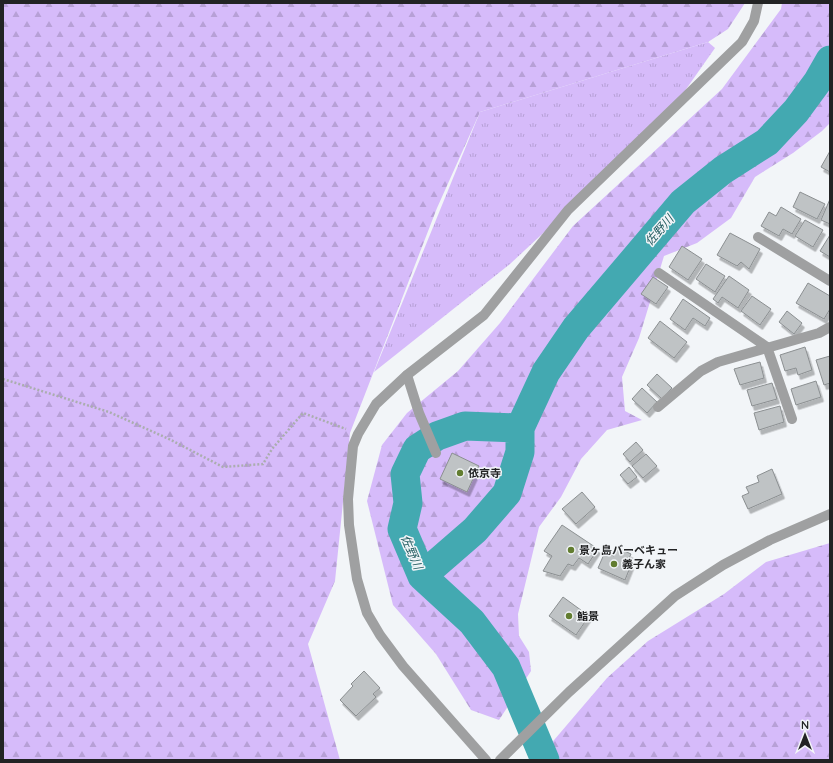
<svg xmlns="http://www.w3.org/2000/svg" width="833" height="763" font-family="Quicksand,'Noto Sans JP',sans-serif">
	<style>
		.grass { fill: url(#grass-tufts) }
		.forest { fill: url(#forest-firs) }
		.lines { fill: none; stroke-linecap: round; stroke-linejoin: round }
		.river { stroke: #43a9b1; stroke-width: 29 }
		.building { fill: #bfc3c5; stroke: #8b8f91; filter: url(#shadow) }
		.path { stroke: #abadaf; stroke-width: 2.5; stroke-dasharray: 2 2; stroke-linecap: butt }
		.minor { stroke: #9fa0a1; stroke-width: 10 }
		.tertiary { stroke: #9fa0a1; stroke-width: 10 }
		.poi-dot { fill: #627d30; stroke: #f2f5f8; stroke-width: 1.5 }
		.labels { text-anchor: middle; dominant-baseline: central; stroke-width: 3; stroke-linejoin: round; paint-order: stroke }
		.poi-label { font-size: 11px; font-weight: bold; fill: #222324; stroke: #f2f5f8; text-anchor: start }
		.water-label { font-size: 12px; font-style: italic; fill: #265f63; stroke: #f2f5f8 }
	</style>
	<defs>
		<pattern id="grass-tufts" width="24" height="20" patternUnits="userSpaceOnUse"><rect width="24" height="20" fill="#d6bbfa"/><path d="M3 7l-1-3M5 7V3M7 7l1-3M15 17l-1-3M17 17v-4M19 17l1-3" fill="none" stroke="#b7a0d6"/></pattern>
		<pattern id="forest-firs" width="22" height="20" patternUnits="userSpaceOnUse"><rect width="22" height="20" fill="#d6bbfa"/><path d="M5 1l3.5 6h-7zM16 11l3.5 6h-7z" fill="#b7a0d6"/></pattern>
		<filter id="shadow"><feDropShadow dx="2.5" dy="4.5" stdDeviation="0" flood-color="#0004"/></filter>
	</defs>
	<rect width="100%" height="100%" fill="#f2f5f8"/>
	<path class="grass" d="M708,42L715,48L670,112L568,210L510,264L374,372L480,112Z"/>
	<path class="forest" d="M3,3H745L728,29L708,42L480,112L437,208L350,433L335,581L308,644L340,760H3Z
		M782,3H830V123L822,131L793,153L755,177L731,218L697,243L664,256L639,338L622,377L625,411L642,420L607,430L581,459L561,497L539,527L518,614L519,636L529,652L531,671L499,720L471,710L436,654L393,605L367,501L382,445L407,413L458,371L500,323L573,226L722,89L781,9Z
		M830,543V760H537L607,678L648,641L724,594L766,562Z"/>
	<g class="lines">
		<path class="river" d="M520,428L465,426L437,436L417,449L405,474L408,503L402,529L422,576L472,622L506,667L545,760
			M422,576L475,530L507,493L520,452V428L546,372L576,328L683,202L723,170L767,142L796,111L818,81L830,60"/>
	</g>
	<path class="building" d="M830,151V172L821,167Z
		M800,192L825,204L817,219L793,207Z
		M830,199V224L821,220Z
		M781,207L801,219L792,234L783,229L779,236L761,226L769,212L776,216Z
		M805,220L823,230L813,247L795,236Z
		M730,233L760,249L749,269L741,262L737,266L717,255Z
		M830,235V257L820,251Z
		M682,246L702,259L688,280L669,267Z
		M706,264L725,276L715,292L696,279Z
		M729,276L749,290L738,308L722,297L718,303L713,299Z
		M653,277L668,287L656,304L641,294Z
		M808,283L830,296V309L824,319L796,303Z
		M752,296L771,309L760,325L741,311Z
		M683,299L710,318L705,326L693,318L685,330L670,319Z
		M787,311L802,323L794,334L779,322Z
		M660,321L687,342L674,358L648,338Z
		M805,347L812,370L798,375L796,368L785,371L780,355Z
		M830,356V383L824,385L816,360Z
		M760,362L764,378L740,385L734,369Z
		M657,374L672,388L662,399L647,385Z
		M816,381L821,397L796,405L791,389Z
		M772,383L777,399L752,406L747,390Z
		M642,388L657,402L647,413L632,399Z
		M780,406L784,422L759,430L754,413Z
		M636,442L643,450L630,462L623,454Z
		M452,453L479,466L467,492L440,479Z
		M646,454L657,466L643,478L632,466Z
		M629,467L637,477L628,484L620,475Z
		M772,469L782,494L748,509L742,496L749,493L746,487L759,482L757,476Z
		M582,492L595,507L576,524L562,509Z
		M562,525L598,549L588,564L579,558L573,566L568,564L560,576L543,571L552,556L544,551Z
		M618,548L631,554L627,563L631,565L625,580L598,568L605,552L614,556Z
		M563,597L589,616L576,635L549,616Z
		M364,671L380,688L373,694L376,697L356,716L340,700L353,686L351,684Z"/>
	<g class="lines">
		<path class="path" d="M3,379L109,412L169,439L223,467L263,464L272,449L303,413L346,429"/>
		<path class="minor" d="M758,237L830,281
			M659,273L767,347L792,419
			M407,375L419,413L436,453
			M658,407L701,371L718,362L819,333L830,327"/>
		<path class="tertiary" d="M486,760L403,666L380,635L367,613L357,579L349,525L348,499L353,446L358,434L376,404L407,375L484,315L568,210L742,42L754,21L758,3
			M500,760L569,692L675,596L723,565L770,540L830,514"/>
	</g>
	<g class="poi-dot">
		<circle cx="460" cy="473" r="4"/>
		<circle cx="571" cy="550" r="4"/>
		<circle cx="614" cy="564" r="4"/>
		<circle cx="569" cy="616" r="4"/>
	</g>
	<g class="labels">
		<g class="poi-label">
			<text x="468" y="473">依京寺</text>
			<text x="579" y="550">景ヶ島バーベキュー</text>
			<text x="622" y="564">義子ん家</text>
			<text x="577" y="616">鮨景</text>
		</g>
		<g class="water-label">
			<text transform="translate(659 230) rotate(-49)">佐野川</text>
			<text transform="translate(412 552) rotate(67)">佐野川</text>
		</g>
	</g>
	<rect width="833" height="763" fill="none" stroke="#222324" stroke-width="8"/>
	<g transform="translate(805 735)" stroke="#f2f5f8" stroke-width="3" paint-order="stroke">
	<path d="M0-3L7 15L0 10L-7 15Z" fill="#222324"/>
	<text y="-6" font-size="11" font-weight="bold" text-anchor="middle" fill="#222324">N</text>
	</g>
</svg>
